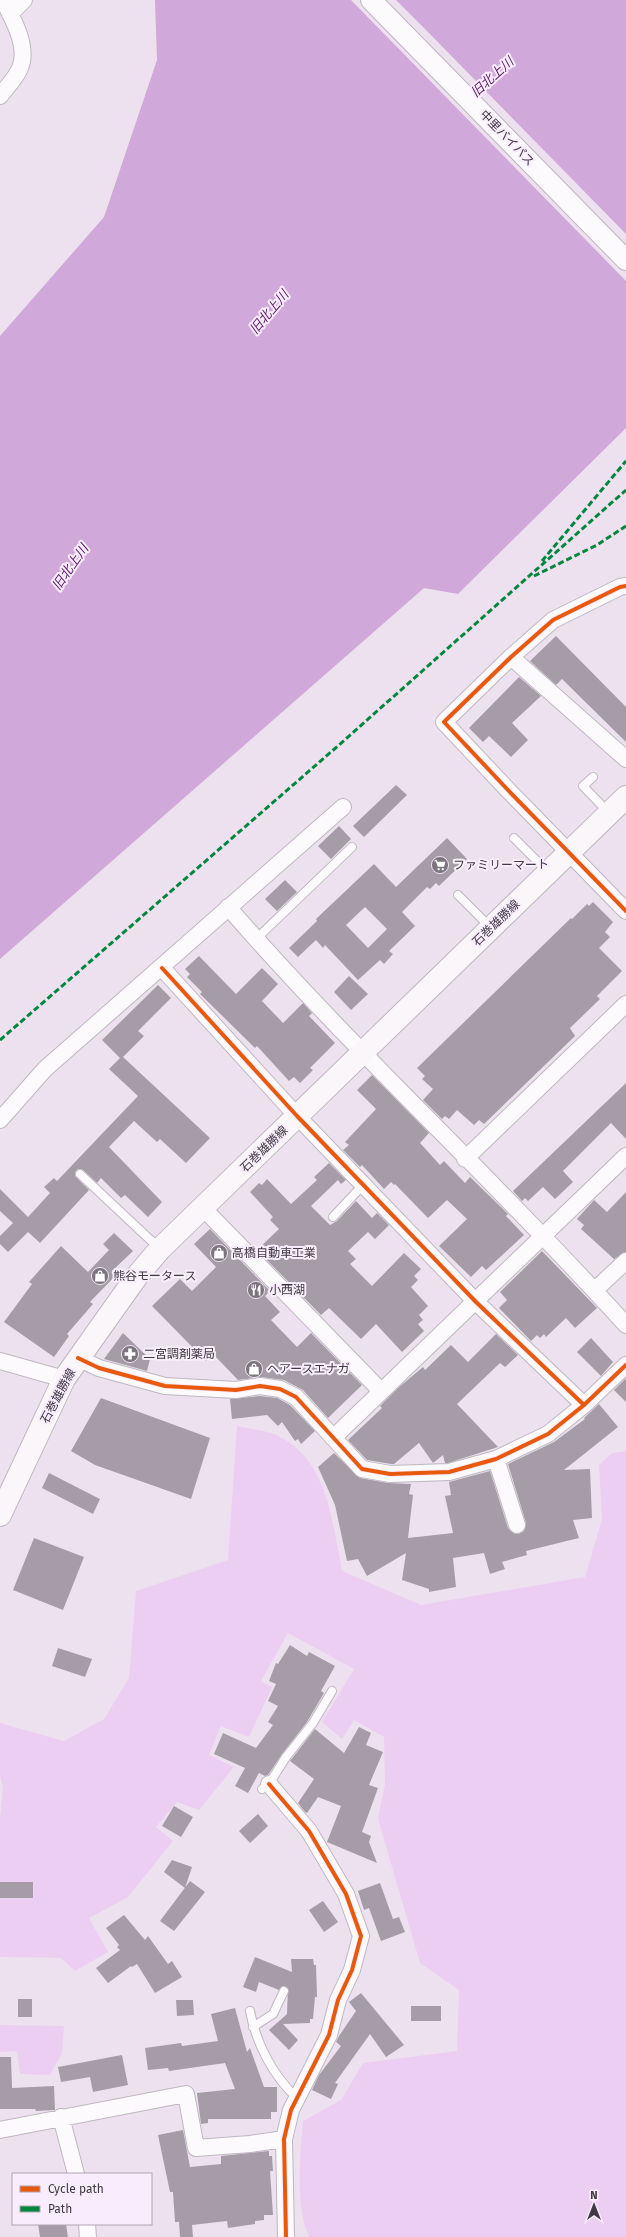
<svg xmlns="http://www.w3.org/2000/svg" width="626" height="2237" font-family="'Fira Sans','Noto Sans JP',sans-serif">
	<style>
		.green { fill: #edcef3 }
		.water { fill: #d0a8d9 }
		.pier { fill: #ede1ef }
		.building { fill: #a69ca8; fill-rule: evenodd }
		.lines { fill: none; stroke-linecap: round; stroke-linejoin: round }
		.service-casing { stroke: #bfb7c1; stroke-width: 10 }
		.minor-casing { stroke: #bfb7c1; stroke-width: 18 }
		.tertiary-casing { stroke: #bfb7c1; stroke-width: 22 }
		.secondary-casing { stroke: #bfb7c1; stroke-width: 24 }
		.service { stroke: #fcfafd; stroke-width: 8 }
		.minor { stroke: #fcfafd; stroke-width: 16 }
		.tertiary { stroke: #fcfafd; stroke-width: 20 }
		.secondary { stroke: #faf6fa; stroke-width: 22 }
		.quiet { stroke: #00873e; stroke-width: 3; stroke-dasharray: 6 3; stroke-linecap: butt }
		.cycleway-casing { stroke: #f9ecfc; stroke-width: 6 }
		.cycleway { stroke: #e8590c; stroke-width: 4 }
		.labels { text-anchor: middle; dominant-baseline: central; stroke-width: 4; stroke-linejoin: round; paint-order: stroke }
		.street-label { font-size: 12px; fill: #413943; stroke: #f9ecfc }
		.poi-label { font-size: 12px; fill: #413943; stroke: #f9ecfc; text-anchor: start }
		.water-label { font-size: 13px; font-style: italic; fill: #5b1c68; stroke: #f9ecfc }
	</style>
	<rect width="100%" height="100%" fill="#ede1ef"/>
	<path class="green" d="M237,1426C249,1429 264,1430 276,1435C328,1458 332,1522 342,1571L421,1605L585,1577L602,1519L599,1465L612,1453L626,1451V2237H309C295,2206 300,2155 303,2121L341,2100L363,2063L457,2051L459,1990L420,1963L378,1819L385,1784L384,1737L354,1720L342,1739L322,1722L354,1669L288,1633L261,1681L272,1687L249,1737L221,1726L209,1755L234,1767L199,1810L177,1802L156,1827L173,1841L128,1897L89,1918L108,1952L75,1971L61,1958L0,1957V1818L3,1788L0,1776V1723L64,1741L104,1719L129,1678L136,1591L228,1560Z
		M0,2025L64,2026L62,2053L50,2075L20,2074L17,2051L0,2052Z"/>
	<path class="water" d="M155,0H626V428L458,594L424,588L0,959V336L104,217L157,60Z"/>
	<path class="pier" d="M351,0H396L426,30L626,234V281Z"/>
	<path class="building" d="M556,636L626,707V742L562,679L556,685L530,661Z
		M519,677L541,696L512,723L528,740L511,757L489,736L483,742L469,728Z
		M396,785L407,795L364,837L353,826Z
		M339,826L351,839L331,859L318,846Z
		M447,838L467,859L439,886L436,883L430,889L427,887L402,912L415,926L389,951L393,954L384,964L380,960L358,980L325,945L323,948L316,940L298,957L289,948L317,921L316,919L374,864L396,887ZM365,907L387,929L368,948L346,925Z
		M285,880L297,892L277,911L265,899Z
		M593,902L613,922L605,932L610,937L599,948L622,971L597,996L600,999L570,1028L575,1036L484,1124L479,1120L474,1125L457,1110L449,1119L445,1116L442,1119L423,1100L433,1089L422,1079L425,1076L417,1068L571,918L572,919L587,904L589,906Z
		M199,956L236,994L262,968L278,984L262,1001L283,1023L303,1003L312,1013L309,1016L335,1043L310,1068L313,1070L300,1083L294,1077L289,1081L257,1046L255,1048L200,994L202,992L187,977L190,974L185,969Z
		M349,976L368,994L351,1010L334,992Z
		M158,985L171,998L138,1031L144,1036L123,1057L210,1138L186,1163L160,1139L157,1142L134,1121L109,1147L162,1202L148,1217L125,1195L121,1198L101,1178L97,1183L83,1170L78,1169L75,1172V1176L89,1190L40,1243L28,1232L8,1252L0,1244V1236L13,1223L0,1211V1189L28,1217L50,1193L44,1187L54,1178L57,1181L138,1096L109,1069L120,1058L102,1040Z
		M372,1075L429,1133L420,1143L440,1165L444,1161L465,1183L470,1177L508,1214L506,1216L524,1235L486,1270L482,1266L471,1277L439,1246L467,1219L447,1200L428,1218L395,1184L394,1185L391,1182L384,1189L362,1165L360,1167L343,1150L349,1145L345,1142L376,1109L357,1090Z
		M626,1083V1139L611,1123L563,1171L573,1182L555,1199L543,1187L528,1201L525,1198L522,1201L513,1191Z
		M329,1163L346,1180L341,1184L338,1180L311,1206L330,1225L337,1221L356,1201L372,1218L377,1213L389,1225L375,1239L368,1232L348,1251L356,1259L350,1264L372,1286L404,1253L421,1269L414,1276L418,1280L411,1287L428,1306L419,1315L423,1320L418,1324L424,1331L402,1352L376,1324L361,1339L329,1308L321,1315L257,1250L279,1229L270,1220L273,1217L250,1192L259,1183L262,1185L267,1179L291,1204L317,1180L314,1177Z
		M626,1192V1252L614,1259L581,1229L584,1225L577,1219L594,1200L607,1212Z
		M210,1229L270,1291L265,1296L280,1312L271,1320L297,1347L311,1333L362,1385L328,1418L303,1390L284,1380L261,1377L238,1380L213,1354L206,1361L152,1306L180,1279L192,1291L216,1267L194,1244Z
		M114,1233L133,1251L112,1271L116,1275L90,1302L93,1304L67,1334L69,1336L54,1357L4,1322L32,1284L29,1282L61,1246L88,1272L109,1250L103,1244Z
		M542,1251L597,1308L575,1328L566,1318L546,1337L544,1334L540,1338L537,1335L531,1341L499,1308L507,1300L500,1292Z
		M123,1333L150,1359L147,1371L104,1359Z
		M496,1334L518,1355L505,1367L500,1363L457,1404L498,1447L448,1463H445L443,1455L433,1463L419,1443L394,1464H391L367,1460L348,1440L382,1408L380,1406L398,1388L423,1367L425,1370L451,1345L468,1362Z
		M591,1338L613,1362L601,1376L577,1352Z
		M625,1379L626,1380V1402L614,1390Z
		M260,1396L277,1398L290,1405L315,1431L301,1444L298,1439L295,1441L282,1422L278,1426L267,1415L232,1419L230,1399Z
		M101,1398L210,1438L191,1499L95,1465L71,1451Z
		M599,1404L618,1427L564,1470L590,1469L592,1518L573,1520L579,1538L526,1551L527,1555L502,1562L505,1569L490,1574L484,1553L453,1558L456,1587L429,1592V1589L402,1580L406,1553L367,1576L358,1559L347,1561L335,1505L318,1467L334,1453L360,1478L388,1483L411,1484L409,1494L413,1495L408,1538L453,1533L445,1496L451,1495L449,1482L490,1471L508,1528L515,1534H519L524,1531L526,1523L508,1464L554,1442L585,1419L584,1418Z
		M49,1473L100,1499L93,1514L42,1488Z
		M34,1538L84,1557L63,1610L13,1590Z
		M290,1645L307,1656L309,1652L335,1666L321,1691L324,1693L307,1722L282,1754L268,1775L265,1776L259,1773L248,1793L235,1786L245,1768L214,1754L223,1733L256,1748L273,1725L268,1722L278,1706L268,1701L276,1684L269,1681L276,1663L278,1664Z
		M58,1648L92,1659L85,1677L52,1666Z
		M359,1727L371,1733L366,1745L383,1752L369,1785L378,1788L362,1832L371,1836L369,1842L377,1863L327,1842L341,1806L318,1797L307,1813L305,1812L298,1803L314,1779L290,1761L315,1729L344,1753Z
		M174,1806L193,1817L181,1837L162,1826Z
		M258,1814L268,1826L250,1843L239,1831Z
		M172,1860L192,1867L185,1888L164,1872Z
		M190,1881L205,1892L174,1931L160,1921Z
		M0,1882H33V1898H0Z
		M380,1883L393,1919L399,1917L405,1932L381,1941L369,1908L364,1910L358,1891Z
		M323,1901L338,1922L324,1932L309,1910Z
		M124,1915L145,1940L148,1936L168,1964L172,1961L182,1977L155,1993L137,1964L132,1967L131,1966L108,1983L96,1968L120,1950L117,1947L119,1945L106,1928Z
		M255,1957L292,1972L291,1959H313L314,1965H316L317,1997H315L313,2019H310V2023L283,2024L298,2040L289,2050L269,2030L287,2014L288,1988L283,1986L279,1990L259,1982L256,1992L243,1987Z
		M361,1993L404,2045L386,2057L370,2034L335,2083L338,2084L331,2099L312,2090L319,2075L341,2046L336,2042L339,2036L356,2011L349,2002Z
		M18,1999H32V2017H18Z
		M176,2000H193L194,2015L177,2016Z
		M411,2006H441V2021H411Z
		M235,2008L247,2052L250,2048L264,2087H277V2112H271V2119H208V2123L201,2124L197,2093L235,2089L225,2063L169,2071L168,2068L148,2070L145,2048L181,2043L182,2046L218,2041L211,2014Z
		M122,2055L128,2085L93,2092L90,2077L61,2082L58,2067Z
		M0,2057H11L12,2088L54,2086L55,2110L36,2111L35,2109H0Z
		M183,2130L190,2167L221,2164V2156L269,2151V2156H272L273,2171H270L273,2215H264V2220L255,2221V2224L228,2228L227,2221L192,2225L193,2237H180L179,2222H175L173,2192H170L158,2135Z
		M38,2224H66L68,2237H40Z"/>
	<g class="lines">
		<g class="service-casing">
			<path id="service" d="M593,777L583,786L608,812
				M514,838L547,871
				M458,895L491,928
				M256,939L352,847
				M80,1174L160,1249
				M333,1217L363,1185
				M262,1789L269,1784L286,1757L313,1723L332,1691
				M250,2011C256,2043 273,2076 297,2098
				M253,2027L273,2014L284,1991"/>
		</g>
		<g class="minor-casing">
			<path id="minor" d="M10,14L24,0
				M0,96C6,88 16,78 20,68C29,47 13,19 3,0
				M626,586L620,587L553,620L511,657L444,722L507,789L626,911
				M511,657L626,759
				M228,907C354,1052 497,1182 626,1325
				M162,968L297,1116L476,1302L584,1405
				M0,1120L45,1069L343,807
				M465,1159L626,1004
				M203,1208L381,1391
				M595,1290L626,1261
				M78,1358L99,1368L165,1386L236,1390L260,1386L280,1389L296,1397L362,1469L390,1474L449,1472L496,1459L548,1434L584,1405L626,1365
				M0,1361L64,1379
				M333,1438L626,1156
				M496,1459L517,1525
				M269,1784L309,1831L346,1894L361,1936L352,1970L338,2000L329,2035L291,2110L284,2139L286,2237
				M61,2117L76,2174
				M0,2130L186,2094L196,2148L250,2144L284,2139
				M87,2224L88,2237"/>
		</g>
		<g class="tertiary-casing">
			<path id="tertiary" d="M371,0L626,260"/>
		</g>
		<g class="secondary-casing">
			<path id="secondary" d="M0,1515L64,1379L137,1276L160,1249L626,797"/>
		</g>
		<use href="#service" class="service"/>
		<use href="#minor" class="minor"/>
		<use href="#tertiary" class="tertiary"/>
		<use href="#secondary" class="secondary"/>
		<path class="quiet" d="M542,561L626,461
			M534,576L597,545L626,526
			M0,1040L339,745L626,490"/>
		<g class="cycleway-casing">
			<path id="cycleway" d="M626,586L620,587L553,620L511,657L444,722L507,789L626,911
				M162,968L297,1116L476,1302L584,1405
				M78,1358L99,1368L165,1386L236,1390L260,1386L280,1389L296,1397L362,1469L390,1474L449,1472L496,1459L548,1434L584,1405L626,1365
				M269,1784L309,1831L346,1894L361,1936L352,1970L338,2000L329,2035L291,2110L284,2139L286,2237"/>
		</g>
		<use href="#cycleway" class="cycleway"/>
	</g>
	<defs>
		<g id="supermarket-disc" transform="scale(0.9)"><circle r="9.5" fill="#7d747f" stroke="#f9ecfc"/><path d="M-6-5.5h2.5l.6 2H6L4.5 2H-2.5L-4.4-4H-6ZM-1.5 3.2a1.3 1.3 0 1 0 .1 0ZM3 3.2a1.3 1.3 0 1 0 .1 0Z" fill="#fff"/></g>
		<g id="shop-disc" transform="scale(0.9)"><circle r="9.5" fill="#7d747f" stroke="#f9ecfc"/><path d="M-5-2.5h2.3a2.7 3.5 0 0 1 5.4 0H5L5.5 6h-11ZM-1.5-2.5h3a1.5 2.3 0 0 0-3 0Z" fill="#fff"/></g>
		<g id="restaurant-disc" transform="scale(0.9)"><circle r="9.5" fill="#7d747f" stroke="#f9ecfc"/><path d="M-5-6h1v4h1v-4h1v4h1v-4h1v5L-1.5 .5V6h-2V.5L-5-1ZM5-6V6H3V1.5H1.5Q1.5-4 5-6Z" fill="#fff"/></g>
		<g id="pharmacy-disc" transform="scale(0.9)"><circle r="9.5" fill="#7d747f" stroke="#f9ecfc"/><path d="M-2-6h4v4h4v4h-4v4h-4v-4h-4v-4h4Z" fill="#fff"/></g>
	</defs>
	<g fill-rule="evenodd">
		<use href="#supermarket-disc" x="440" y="865"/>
		<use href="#shop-disc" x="219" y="1253"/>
		<use href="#shop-disc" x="100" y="1276"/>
		<use href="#restaurant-disc" x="256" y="1290"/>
		<use href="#pharmacy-disc" x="130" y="1354"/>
		<use href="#shop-disc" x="254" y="1369"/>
	</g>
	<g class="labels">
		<g class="street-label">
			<text transform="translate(507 138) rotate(46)">中里バイパス</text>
			<text transform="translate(496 923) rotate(-44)">石巻雄勝線</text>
			<text transform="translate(264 1149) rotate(-44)">石巻雄勝線</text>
			<text transform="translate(58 1396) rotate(-62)">石巻雄勝線</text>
		</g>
		<g class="poi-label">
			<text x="453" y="865">ファミリーマート</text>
			<text x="232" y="1253">高橋自動車工業</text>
			<text x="113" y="1276">熊谷モータース</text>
			<text x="269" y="1290">小西湖</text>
			<text x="143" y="1354">二宮調剤薬局</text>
			<text x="267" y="1369">ヘアースエナガ</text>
		</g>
		<g class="water-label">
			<text transform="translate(492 77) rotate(-42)">旧北上川</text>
			<text transform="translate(269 312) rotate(-50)">旧北上川</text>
			<text transform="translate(70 567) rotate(-55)">旧北上川</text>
		</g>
	</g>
	<rect x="12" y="2173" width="140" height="52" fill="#f9ecfc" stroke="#afa4b2"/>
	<rect x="20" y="2186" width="20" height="6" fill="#e8590c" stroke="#afa4b2"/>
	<text x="48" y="2193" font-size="12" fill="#413943">Cycle path</text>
	<rect x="20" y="2206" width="20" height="6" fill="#00873e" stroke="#afa4b2"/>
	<text x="48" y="2213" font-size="12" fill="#413943">Path</text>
	<g transform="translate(594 2205)" stroke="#f9ecfc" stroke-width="3" paint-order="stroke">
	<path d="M0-3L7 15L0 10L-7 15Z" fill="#413943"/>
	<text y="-6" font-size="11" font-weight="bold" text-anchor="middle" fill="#413943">N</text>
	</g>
</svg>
